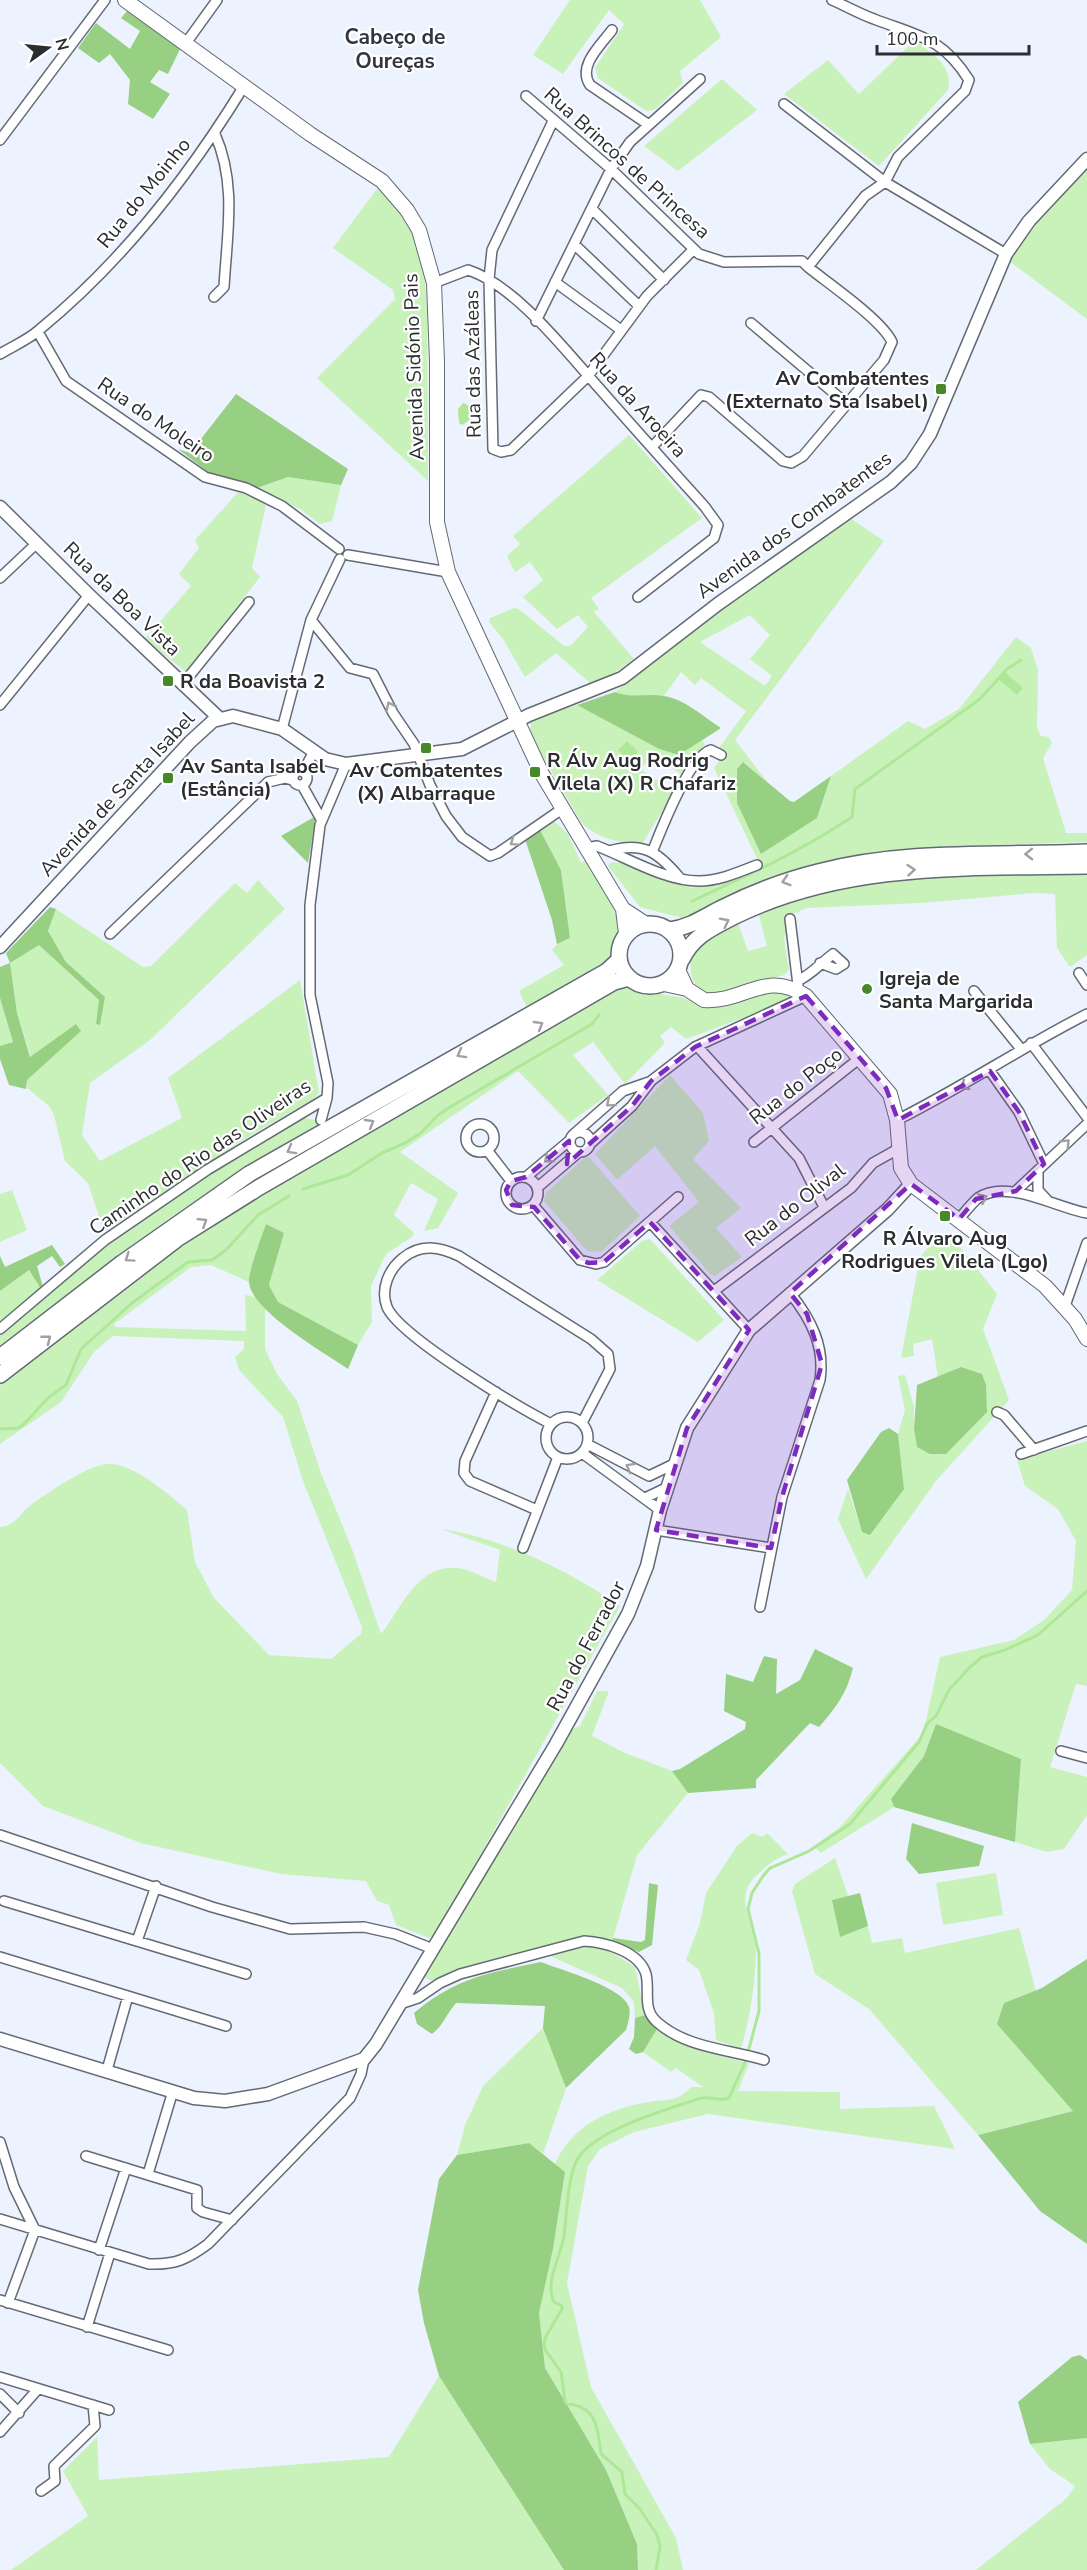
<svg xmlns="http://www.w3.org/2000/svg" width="1087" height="2570" font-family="'Nunito Sans',sans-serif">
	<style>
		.green { fill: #c9f2ba; fill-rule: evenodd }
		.forest { fill: #97d082 }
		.water { fill: #aee798 }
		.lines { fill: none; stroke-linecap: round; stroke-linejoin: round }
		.stream { stroke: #aee798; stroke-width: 3 }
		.minor-casing { stroke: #646a74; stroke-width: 12 }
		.tertiary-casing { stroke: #646a74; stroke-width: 15 }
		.secondary-casing { stroke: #646a74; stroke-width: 16 }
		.primary-casing { stroke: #646a74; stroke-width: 18 }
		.minor { stroke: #fff; stroke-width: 9 }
		.tertiary { stroke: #fff; stroke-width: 12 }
		.secondary { stroke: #fff; stroke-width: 14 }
		.primary { stroke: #fff; stroke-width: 15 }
		.oneway { stroke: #a0a0a2 }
		.marked { fill: #7b2cbf; fill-opacity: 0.2; stroke: #7b2cbf; stroke-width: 4.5; stroke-dasharray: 12 8; stroke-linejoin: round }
		.poi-dot { fill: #478829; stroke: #fff; stroke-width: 2 }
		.labels { text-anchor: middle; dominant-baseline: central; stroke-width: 4.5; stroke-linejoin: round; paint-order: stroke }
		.street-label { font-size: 20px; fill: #2b2d31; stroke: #fff }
		.poi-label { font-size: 20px; font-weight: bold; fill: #2b2d31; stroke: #fff; text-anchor: start }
		.neighbourhood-label { font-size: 21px; font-weight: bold; fill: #31363f; stroke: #fff }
	</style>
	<rect width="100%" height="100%" fill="#ecf2fe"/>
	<path class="green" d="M570,0H700L721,37L680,71L683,83L654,110L646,111L598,78L595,68L624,24L609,10L563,74L533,55Z
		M920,44C937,58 953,67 948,90L879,166L784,94L828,60L859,94L910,45Z
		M722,79L757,110L678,171L644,146Z
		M1087,167V319L1009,261L1043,215Z
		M379,186L403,215L413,232L424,269L427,312L428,481L317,378L395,299L393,290L333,248Z
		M629,435L702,518L591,598L599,609L594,612L634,659L608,677L590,683L556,653L525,677L503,639L489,622L490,618L514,608L519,609L564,646H570L588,627L578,615L557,629L523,597L543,580L530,562L515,572L507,556L520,544L513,536Z
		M288,477L341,485L332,521L320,524L300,509L257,488Z
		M240,490L266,505L252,568L260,577L186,672L145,639L191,586L179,574L199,548L195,540Z
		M850,518L884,541L735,740L768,783L744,762L737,769L817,818L831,776L908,721L925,729L959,709L1016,637L1031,648L1038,670L1037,728L1041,736L1049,737L1052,743L1043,758L1066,833H1087V842L938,847L875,852L829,861L769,879L682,918L640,907L608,866L610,863L621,862L692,888L761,867L714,768L726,752L719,748L746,711L701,678L695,685L681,672L664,696L626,697L615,692L750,588ZM750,615L770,635L750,659L772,676L765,686L700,642Z
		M577,705L659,749L679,755L702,740L705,745L683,776L653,754L641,769L674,792L642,844C618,842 599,840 581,822L530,735L531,722L540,716Z
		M554,821L568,834L581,863L586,860C605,891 638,931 603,964L527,1008L519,991L564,965L552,950L557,944L570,938L561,870L540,830Z
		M1087,871V955L1070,967L1057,948L1055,894L1034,893L921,903L806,908L794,914L784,938L789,970L784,975C765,980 735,994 716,994C688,995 683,958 701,942C710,934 727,929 738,923L748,951L767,946L759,915C860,868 978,877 1087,871Z
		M258,880L285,909L150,1040L90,1083L82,1135L100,1161L182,1118L168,1078L300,980L319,1093L313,1099L243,1140L104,1232L88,1183L65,1161L54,1115L49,1106L27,1088V1080L76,1025L31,1057L17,1013L10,963L39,944L100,1000L96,1023L105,997L66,962L48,931L56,909L143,967L151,966L235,883L247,893Z
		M627,988L684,998L708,1008L766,992H784L792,1000L686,1039L671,1027L660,1036L665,1043L625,1084L593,1042L573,1055L608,1095L569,1123L518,1071L400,1152L458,1193L438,1228L424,1231L438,1199L411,1183L394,1215L414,1233L412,1237L386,1254L371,1286L372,1322L358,1345L278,1302L269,1285L284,1233L266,1225L249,1282L211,1265L191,1267L114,1324L115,1327L246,1331L245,1295L255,1297L265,1308V1349L277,1374L297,1401L321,1473L352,1549L381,1634C401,1609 417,1564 457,1568C470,1569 484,1578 496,1582L500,1550L441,1529C503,1538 569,1571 620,1606L437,1932L429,1938L396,1925L389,1905L377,1901L366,1881L281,1874L141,1843L43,1806L0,1763V1527C17,1526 20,1512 32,1504C49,1492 89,1464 109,1464C135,1464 168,1494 187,1510L195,1562L214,1598L269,1655L331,1659L361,1634L362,1627L303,1481L283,1417L239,1370L235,1357L244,1349V1341L113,1336L94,1352L61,1402L0,1444V1385L152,1267L280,1180L580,1010L615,990Z
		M0,998L13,1042L0,1046Z
		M670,1075L703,1113L709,1141L693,1159L741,1208L716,1228L742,1257L715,1276L710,1274L669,1226L699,1202L655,1146L617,1180L595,1154Z
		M301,1117L319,1121L318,1124L251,1164L167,1220L0,1347V1335L110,1243L198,1181Z
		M585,1157H589L640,1216L601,1252L587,1251L544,1201L546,1193Z
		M12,1190L27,1230L0,1242V1194Z
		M937,1237L941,1246L953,1238L997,1294L983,1329L1009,1400L936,1481L866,1579L838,1519L848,1489L862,1532L904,1489L898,1434L905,1410L898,1376L905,1375L914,1407V1428L961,1367L938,1377L932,1339L913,1344L914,1356L901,1358L920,1257Z
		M650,1239L724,1320L698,1342L597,1280L642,1241Z
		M29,1270L41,1289L0,1323V1291Z
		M1087,1441V1686L1076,1684L1050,1767L1087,1777V1815L1064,1849L1047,1852L1015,1842L1021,1759L997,1750L924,1756L891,1799L894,1807L821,1853L814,1846L839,1828L920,1737L926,1720L940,1657L1014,1640L1044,1620L1072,1590L1076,1541L1058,1509L1025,1486L1017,1460Z
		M597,1691H609L592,1736L625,1753L672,1771L688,1793L637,1855L612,1942L586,1936L453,1970L433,1981L422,1977L568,1731L580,1726Z
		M752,1833L763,1837L767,1833L788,1854C775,1859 767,1865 757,1875C731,1898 756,1924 756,1953C755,1985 750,2018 741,2049L716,2040L714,2013L699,1970L686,1960L700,1923L706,1893L737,1846Z
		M835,1858L848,1896L833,1900L840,1937L868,1926L872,1943L902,1938L905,1953L1019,1928L1036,1991L1005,2003L1073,2111L978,2135L869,2009L815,1974L792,1891L795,1884Z
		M996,1873L1003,1915L943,1925L936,1883Z
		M589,1946L613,1953L635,1967L645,2015L635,2018L634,2002L622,1988L550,1956Z
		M543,2028L566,2088L543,2154L529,2143L457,2155L465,2125L483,2086Z
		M657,2029L700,2051L749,2063L738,2091L840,2092V2109L934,2106L955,2149L708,2114L634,2132L600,2149L588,2166L567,2283L591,2387L676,2538L683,2570H638L637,2544L606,2470L545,2368L539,2313L553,2249L565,2172L555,2164C571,2126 609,2108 649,2102C667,2099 678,2102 691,2087H703L676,2068L671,2072L643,2052Z
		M439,2376L564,2570H11L88,2516L63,2471L97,2437L99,2480L389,2457Z
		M1087,2438V2570H976L1067,2498L1075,2486L1050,2469L1030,2444Z"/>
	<path class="forest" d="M128,10L181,47L168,74L159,70L150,82L170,94L153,119L128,104L130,80L110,54L99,63L78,48L96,23L130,49L140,31L121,18Z
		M236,394L348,469L341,485L288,477L257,488L216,478L178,449L190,453Z
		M615,692C631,699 646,693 663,696C683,698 704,717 721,728L679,755L659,749L577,705Z
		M743,762L790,801L794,802L831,776L817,818L761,854L737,803V769Z
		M316,816L308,863L281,836Z
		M540,830L561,870L570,938L557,944L552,920L525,839Z
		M50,907L56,909L48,931L66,962L105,997L100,1025L96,1024L99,1000L39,945L10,963L17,1013L30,1057L76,1024L81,1031L27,1080L26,1089L9,1085L0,1059V1046L13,1042L0,998V967L10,963L6,953Z
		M266,1224L284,1233L269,1285L278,1302L358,1345L348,1369C325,1353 250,1310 249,1282C248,1272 262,1236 266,1224Z
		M52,1245L65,1264L60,1267L52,1256L37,1266L43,1287L41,1289L29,1270L0,1291V1256L5,1267Z
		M961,1367L982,1374L986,1385L987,1412L946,1454H930L917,1447L914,1428L917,1385Z
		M889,1428L898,1434L904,1489L870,1535L862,1532L847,1480L881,1432Z
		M815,1649L853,1668C847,1693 835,1709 819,1727L810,1723L756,1780V1788L688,1793L672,1771L680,1769L745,1729L746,1722L724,1711L726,1674L753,1682L764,1656L777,1659L776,1694L800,1680Z
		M936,1724L1021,1759L1015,1842L894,1807L891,1799L924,1756Z
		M912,1823L984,1846L979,1866L919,1874L906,1859Z
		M649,1883L658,1885L652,1945L639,1952L612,1942L613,1938L641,1942L645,1940Z
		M860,1893L868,1926L840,1937L832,1900Z
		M1087,1959V2244L1040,2211L978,2135L1073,2111L997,2024L1004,2003L1042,1988Z
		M541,1962C561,1970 623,1987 629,2007C631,2015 628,2022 626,2030L566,2088L543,2028L545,2006L456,2003C447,2013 443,2026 432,2034L417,2024L414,2013C457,1977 488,1973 541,1962Z
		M645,2015L657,2029L643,2052L636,2054L629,2049L634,2037L635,2018Z
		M529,2143L565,2172L553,2249L539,2313L545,2368L606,2470L637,2544L638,2570H564L439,2376L424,2323L418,2290L439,2179L457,2155Z
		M1080,2355L1087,2360V2438L1030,2444L1018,2402L1072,2357Z"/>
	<path class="water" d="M463,403L468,405L472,410L471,419L462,425L459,423L458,409Z
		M1005,672L1023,688L1017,695L999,680Z
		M627,741L638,752L628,761L618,750Z"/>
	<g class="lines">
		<path class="stream" d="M692,901C747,876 801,851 852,817L855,789L980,699L1007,669L1021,660
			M303,1189L348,1175L382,1153L405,1143L421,1133L437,1116L450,1107L592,1024L599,1015
			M0,1429L18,1428L24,1424L49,1397L66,1385L81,1349L132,1303L188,1262L212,1260L227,1249L258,1215L289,1196
			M656,2570L660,2546L657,2535L640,2509L625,2494L622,2472L601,2454C598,2429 597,2406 567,2404L565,2401L561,2372L546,2351L544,2345L545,2338L562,2309V2306L554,2302C544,2281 561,2257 564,2236C567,2213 567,2186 575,2164C588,2131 666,2110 698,2099C709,2095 719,2102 729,2098L746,2060L759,2011V1954L748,1909L752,1893L763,1876L770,1868L809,1851L850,1824L919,1742L927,1724L936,1716L949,1690L970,1667L982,1657L1005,1650L1038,1635L1087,1591"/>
		<g class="minor-casing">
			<path id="minor" d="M832,0C846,6 860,14 874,19C918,36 942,37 969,80L965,91L898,157L885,182
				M612,30C601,45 577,66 590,85L649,125
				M186,43L217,0
				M526,96L611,169L699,254L724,262L802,261L808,267
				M784,104L885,182L1006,254
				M553,121L492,250L489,279L493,449L501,452L511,450L588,376L647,296L693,250
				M0,140L105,0
				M592,209L664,280
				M574,244L639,306
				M555,282L621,330
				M434,283L468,270C515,285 566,351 599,388C634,428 670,468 705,507L718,525L714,538L638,597
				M214,297L224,287C227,234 237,184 215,134
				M536,321L611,169L630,142L700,79
				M751,323L847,404
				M38,332L66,381L205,477L246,488L282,506L339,549
				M0,354C13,346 28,340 39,330C121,263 189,176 244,86
				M652,447L701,395L709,397L783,461L791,463L803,456L884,360L892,342C882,320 829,284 808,267L865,196L885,182
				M348,555L448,572
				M0,578L37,543
				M311,620L350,668L373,674L393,713L414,744L430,785L446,816L462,837L490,856L498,853L562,809
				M182,685L249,602
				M0,705L89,595
				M282,729L311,620L340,559
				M293 778a7 7 0 1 1 14 0a7 7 0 1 1-14 0Z
				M303,772L314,751
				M302,785L321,819
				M586,848L597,846C628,858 665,881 699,881C719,881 739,872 757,865
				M653,850C661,830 690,755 711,750L721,755
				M609,851C643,841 658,852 679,877
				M790,919L798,985
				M110,934L268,782L285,778L292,780
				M1079,973L1087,985
				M799,980C811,975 822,962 833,954L844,964L836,969L820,963
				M974,991L1021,1049
				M1031,1043L1087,1117
				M697,1046L799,1158L824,1207
				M990,1071L1019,1112L1044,1164
				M321,1120L327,1098
				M897,1120C963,1087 1022,1047 1087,1014
				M466 1138a14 14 0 1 1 28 0a14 14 0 1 1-28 0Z
				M570 1142a10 10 0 1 1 20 0a10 10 0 1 1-20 0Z
				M574,1134L623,1091L649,1082
				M754,1142L860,1058
				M590,1144L632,1106L651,1081L695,1047L806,996
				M487,1150L511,1181
				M1038,1171V1190L1048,1201
				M506 1193a16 16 0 1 1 32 0a16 16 0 1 1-32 0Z
				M526,1177L569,1141
				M538,1187L579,1152
				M1016,1191L1087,1124
				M533,1205L580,1260L596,1264L604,1262L678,1197
				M959,1219C965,1212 971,1204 978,1198C1006,1178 1057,1208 1087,1213
				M650,1222L749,1330
				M714,1291L851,1188L873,1163L898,1149
				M1065,1306L1087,1243
				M0,1329L105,1240L207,1170L327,1098L328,1083L310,995V905L320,825L346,764
				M496,1392L465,1461L464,1473L470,1481L537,1510
				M997,1412L1004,1415L1034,1450
				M546 1438a21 21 0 1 1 42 0a21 21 0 1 1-42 0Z
				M551,1424C518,1407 399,1336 387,1307C380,1289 389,1269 403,1258C421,1243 440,1247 459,1256L591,1339L608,1354L610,1369L582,1423
				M587,1444L649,1476L674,1464
				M582,1453L660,1510
				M1021,1454L1087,1431
				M645,1498L666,1488
				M656,1530L771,1548
				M523,1548L558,1457
				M760,1607L782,1497L820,1380C825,1346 811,1319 790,1293
				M1061,1751L1087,1758
				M0,1835L212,1907L290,1929L364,1927L395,1934L433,1949
				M4,1901L246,1974
				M137,1941L156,1886
				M0,1957L226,2026
				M400,2004L418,1998L440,1983L460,1974L584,1941C604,1942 639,1951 646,1974C650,1991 642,2009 657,2022C686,2048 728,2049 764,2060
				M107,2070L128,1996
				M0,2142L14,2187L35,2230L8,2303
				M86,2156L197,2190V2208L203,2212L232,2220
				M148,2174L173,2091
				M0,2219L149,2264C175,2265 188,2259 208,2244L350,2098L361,2074L364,2059
				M99,2250L126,2168
				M0,2300L168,2350
				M87,2327L110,2253
				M0,2377L109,2410
				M0,2394L19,2413
				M0,2432L38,2389
				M41,2491L55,2481L54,2466L95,2426L93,2405"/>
		</g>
		<g class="tertiary-casing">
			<path id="tertiary" d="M0,507L89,595L219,718
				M0,947L190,742L213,721L233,716L282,729L325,759L346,764L462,749L529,715L622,678L718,604L891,482L911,463L930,434L1006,254L1029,221L1087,159
				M0,2039L194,2098L225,2101L268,2094L364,2059L376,2044L556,1744L628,1614L647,1566L660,1510L687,1428L749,1330L888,1209L911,1184"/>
		</g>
		<g class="secondary-casing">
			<path id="secondary" d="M125,0L310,134L382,181L407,210L419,230L434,283L437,362V522L448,572L542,774L623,909L626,934
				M623,909L646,924
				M678,970L687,989L704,1000C744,1003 765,969 806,996L890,1094L897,1120L901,1168L911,1184L1045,1286L1075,1319L1087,1339
				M664,984L687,989"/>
		</g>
		<g class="primary-casing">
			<path id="primary" d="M619 955a31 31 0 1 1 62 0a31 31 0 1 1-62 0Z
				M670,930C691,927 705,916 724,907C754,892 786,880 818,872C906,849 997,856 1087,852
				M682,959C693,936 712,928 733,917C844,862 967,868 1087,866
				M0,1357L122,1263L249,1174L607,971L619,960
				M0,1375L177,1239L258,1188L614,982L629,978"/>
		</g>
		<use href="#minor" class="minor"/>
		<use href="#tertiary" class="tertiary"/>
		<use href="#secondary" class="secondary"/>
		<use href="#primary" class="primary"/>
	</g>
	<defs><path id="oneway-chevron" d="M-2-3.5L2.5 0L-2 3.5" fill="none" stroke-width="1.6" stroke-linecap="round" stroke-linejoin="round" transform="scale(1.5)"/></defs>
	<g class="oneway">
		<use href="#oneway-chevron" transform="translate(390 706) rotate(-116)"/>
		<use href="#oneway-chevron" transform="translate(514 842) rotate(145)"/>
		<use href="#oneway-chevron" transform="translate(1029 854) rotate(179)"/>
		<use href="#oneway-chevron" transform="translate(911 870) rotate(-5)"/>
		<use href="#oneway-chevron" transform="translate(786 881) rotate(162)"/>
		<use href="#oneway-chevron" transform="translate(725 922) rotate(-27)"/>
		<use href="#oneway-chevron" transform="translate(539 1025) rotate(-30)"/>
		<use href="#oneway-chevron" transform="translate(461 1054) rotate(151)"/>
		<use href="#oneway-chevron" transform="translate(964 1086) rotate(150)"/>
		<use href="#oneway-chevron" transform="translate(610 1103) rotate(140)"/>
		<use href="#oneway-chevron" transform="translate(370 1123) rotate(-30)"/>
		<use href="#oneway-chevron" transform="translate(1066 1143) rotate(-45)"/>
		<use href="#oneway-chevron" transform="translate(291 1150) rotate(151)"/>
		<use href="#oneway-chevron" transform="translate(548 1159) rotate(140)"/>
		<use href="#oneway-chevron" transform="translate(983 1198) rotate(-24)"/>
		<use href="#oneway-chevron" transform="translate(203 1222) rotate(-32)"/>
		<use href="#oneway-chevron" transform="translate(129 1258) rotate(145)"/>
		<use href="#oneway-chevron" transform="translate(47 1339) rotate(-38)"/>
		<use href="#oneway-chevron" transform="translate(630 1467) rotate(-151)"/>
	</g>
	<path class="marked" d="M806,996L886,1088L898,1120L990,1071L1019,1112L1044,1164L1016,1191L976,1199L959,1219L911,1184L790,1293L807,1314L822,1364L782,1497L771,1548L656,1530L687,1428L749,1330L650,1222L604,1262L589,1263L580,1260L534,1207L512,1205L506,1190L511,1181L526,1177L569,1141L567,1164L632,1106L651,1081L695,1047Z"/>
	<g class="poi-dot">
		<rect x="935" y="383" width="12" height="12" rx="3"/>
		<rect x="162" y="675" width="12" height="12" rx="3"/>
		<rect x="420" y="742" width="12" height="12" rx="3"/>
		<rect x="529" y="766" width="12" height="12" rx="3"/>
		<rect x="162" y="772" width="12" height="12" rx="3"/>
		<circle cx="867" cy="989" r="6"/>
		<rect x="939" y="1210" width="12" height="12" rx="3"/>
	</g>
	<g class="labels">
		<g class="street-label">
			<text transform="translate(627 163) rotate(42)">Rua Brincos de Princesa</text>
			<text transform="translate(144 193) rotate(-51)">Rua do Moinho</text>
			<text transform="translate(473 364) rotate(-91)">Rua das Azáleas</text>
			<text transform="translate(414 367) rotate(-92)">Avenida Sidónio Pais</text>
			<text transform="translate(638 405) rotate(48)">Rua da Aroeira</text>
			<text transform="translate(156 420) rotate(34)">Rua do Moleiro</text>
			<text transform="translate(794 525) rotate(-36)">Avenida dos Combatentes</text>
			<text transform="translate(122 599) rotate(44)">Rua da Boa Vista</text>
			<text transform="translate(117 794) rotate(-47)">Avenida de Santa Isabel</text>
			<text transform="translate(796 1086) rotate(-38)">Rua do Poço</text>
			<text transform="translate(200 1157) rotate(-34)">Caminho do Rio das Oliveiras</text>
			<text transform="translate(795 1205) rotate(-38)">Rua do Olival</text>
			<text transform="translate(586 1646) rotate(-62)">Rua do Ferrador</text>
		</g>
		<g class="poi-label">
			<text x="929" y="378" text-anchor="end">Av Combatentes<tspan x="929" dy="23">(Externato Sta Isabel)</tspan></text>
			<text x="180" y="681">R da Boavista 2</text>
			<text x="547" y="760">R Álv Aug Rodrig<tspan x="547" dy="23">Vilela (X) R Chafariz</tspan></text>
			<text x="180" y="766">Av Santa Isabel<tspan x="180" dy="23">(Estância)</tspan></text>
			<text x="426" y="770" text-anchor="middle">Av Combatentes<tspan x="426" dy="23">(X) Albarraque</tspan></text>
			<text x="879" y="978">Igreja de<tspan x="879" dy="23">Santa Margarida</tspan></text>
			<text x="945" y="1238" text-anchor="middle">R Álvaro Aug<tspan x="945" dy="23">Rodrigues Vilela (Lgo)</tspan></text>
		</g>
		<g class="neighbourhood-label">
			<text x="395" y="37">Cabeço de<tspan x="395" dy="24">Oureças</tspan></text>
		</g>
	</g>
	<g transform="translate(48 48) rotate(75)" stroke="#ffffff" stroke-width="4.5" paint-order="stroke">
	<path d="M0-4.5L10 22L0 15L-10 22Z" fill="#2b2d31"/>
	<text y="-9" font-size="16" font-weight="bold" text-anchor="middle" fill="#2b2d31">N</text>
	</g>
	<path d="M877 45v9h152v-9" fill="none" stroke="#2b2d31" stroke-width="3"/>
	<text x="886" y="45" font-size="18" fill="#2b2d31" stroke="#ffffff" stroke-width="4.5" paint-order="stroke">100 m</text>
</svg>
